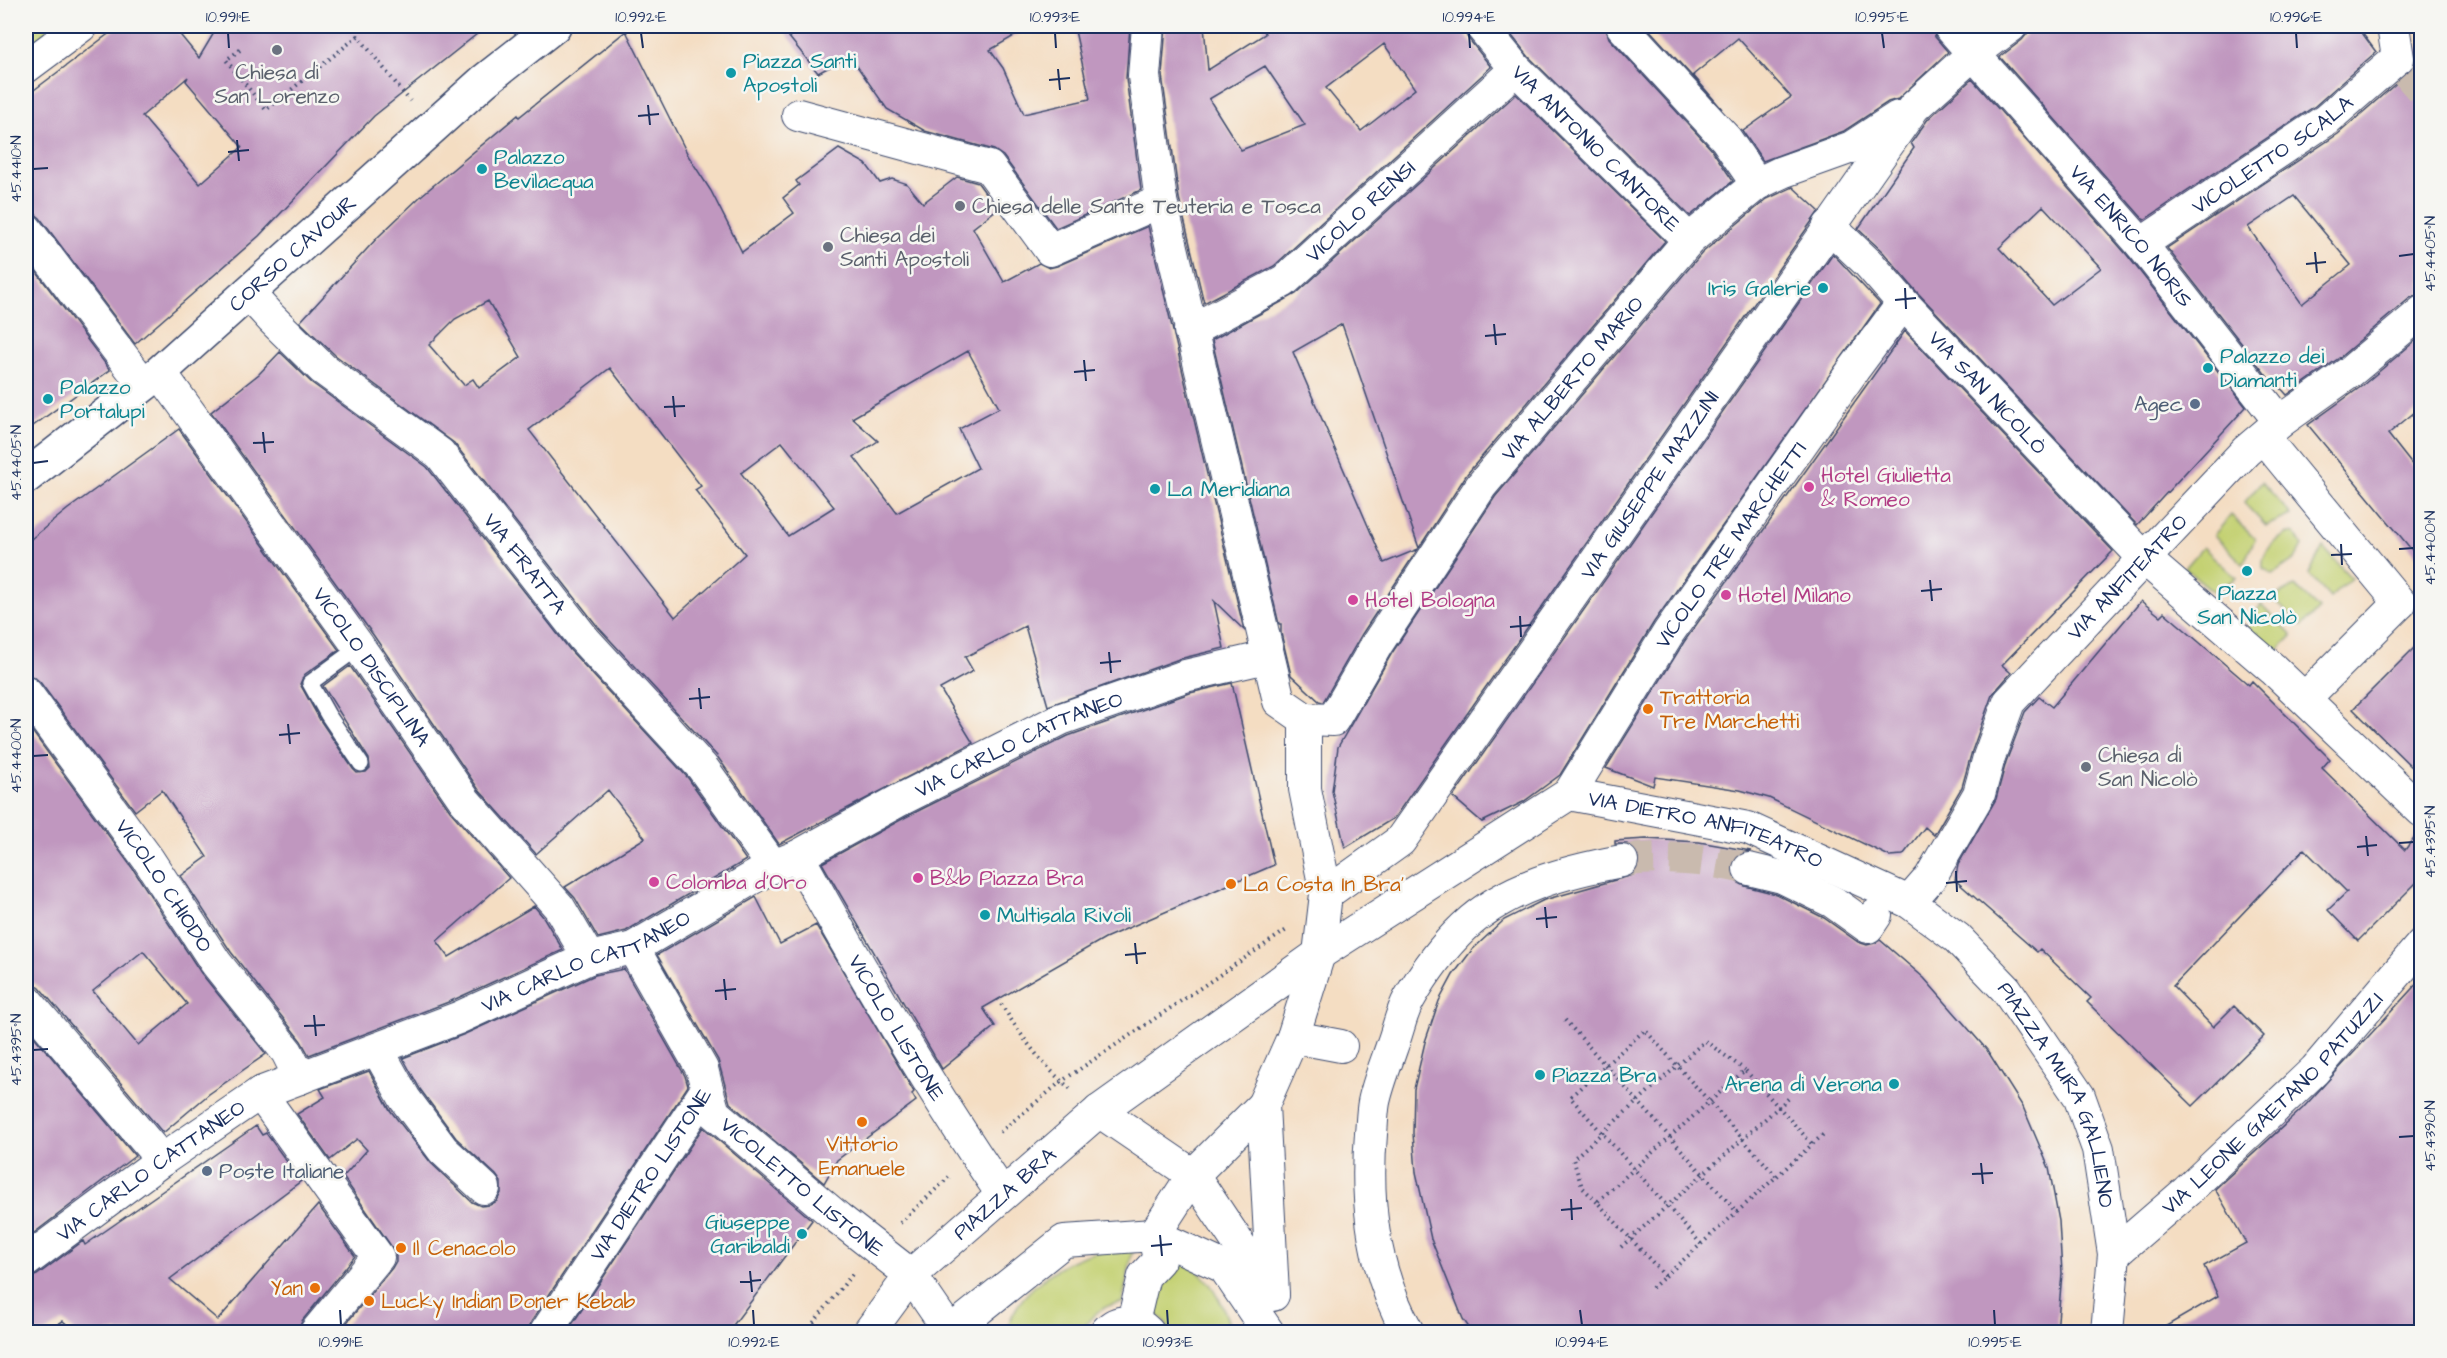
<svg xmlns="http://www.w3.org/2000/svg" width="2447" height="1358" font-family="'Architects Daughter',sans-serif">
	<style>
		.green { fill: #c4d173; stroke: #708068; stroke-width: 1.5 }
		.building { fill: #c097bf; fill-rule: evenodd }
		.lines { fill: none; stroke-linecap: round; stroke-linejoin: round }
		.street-tunnel { stroke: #c9baae; stroke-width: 32; stroke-dasharray: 32 16; stroke-linecap: butt }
		.lane-casing { stroke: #3c496d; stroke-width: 18 }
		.street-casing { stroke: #3c496d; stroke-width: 34 }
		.secondary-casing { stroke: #3c496d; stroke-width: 36 }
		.path { stroke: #3c496d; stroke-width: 4; stroke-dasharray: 1.5 4.5; stroke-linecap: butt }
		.lane { stroke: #fff; stroke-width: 15 }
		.street { stroke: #fff; stroke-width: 32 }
		.secondary { stroke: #fff; stroke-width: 33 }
		.ticks { fill: none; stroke: #1b2f5e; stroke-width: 2 }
		.worship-dot { fill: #6b7280; stroke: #f6f6f2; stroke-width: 2 }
		.culture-dot { fill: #0f9aa8; stroke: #f6f6f2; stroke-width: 2 }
		.service-dot { fill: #5c6f8a; stroke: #f6f6f2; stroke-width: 2 }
		.hotel-dot { fill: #d1479c; stroke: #f6f6f2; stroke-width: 2 }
		.food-dot { fill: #e8710a; stroke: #f6f6f2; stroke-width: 2 }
		.labels { text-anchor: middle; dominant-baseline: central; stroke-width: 5; stroke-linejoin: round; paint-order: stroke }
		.culture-label { font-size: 21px; fill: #0d838f; stroke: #f6f6f2; text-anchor: start }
		.worship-label { font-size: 21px; fill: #5b616d; stroke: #f6f6f2; text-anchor: start }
		.street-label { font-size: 21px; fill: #1b2f5e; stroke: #f6f6f2 }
		.service-label { font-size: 21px; fill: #4e5e75; stroke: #f6f6f2; text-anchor: end }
		.hotel-label { font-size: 21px; fill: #b23c85; stroke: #f6f6f2; text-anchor: start }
		.food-label { font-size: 21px; fill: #c56008; stroke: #f6f6f2; text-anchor: start }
		.neatline { fill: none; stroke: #1b2f5e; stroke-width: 2 }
		.ticks-label { font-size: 15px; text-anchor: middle; fill: #1b2f5e }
	</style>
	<rect width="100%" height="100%" fill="#f6f6f2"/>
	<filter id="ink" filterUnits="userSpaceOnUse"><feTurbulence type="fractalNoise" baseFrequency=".0167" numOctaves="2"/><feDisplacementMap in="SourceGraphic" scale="12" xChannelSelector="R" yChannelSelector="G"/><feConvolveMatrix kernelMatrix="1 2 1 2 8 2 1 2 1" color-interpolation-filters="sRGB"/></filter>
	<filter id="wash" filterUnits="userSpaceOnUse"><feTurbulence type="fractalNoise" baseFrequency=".008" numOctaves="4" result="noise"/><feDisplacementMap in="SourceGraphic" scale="24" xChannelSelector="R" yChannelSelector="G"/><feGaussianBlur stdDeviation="1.35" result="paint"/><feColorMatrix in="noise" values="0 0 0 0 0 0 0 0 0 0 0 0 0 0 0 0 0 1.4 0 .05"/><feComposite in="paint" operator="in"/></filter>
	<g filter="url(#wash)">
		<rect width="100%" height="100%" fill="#f4ddc2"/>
		<path class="green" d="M26,26H62L26,52Z
			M2262,482L2291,515L2266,526L2244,503Z
			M2231,515L2255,539L2243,564L2214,535Z
			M2288,533L2295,534L2302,546L2295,559L2273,574L2263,568C2261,551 2275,541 2288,533Z
			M2203,547L2236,578L2214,592L2185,568Z
			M2323,547L2351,578L2330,598L2309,574Z
			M2295,586L2319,609L2302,626L2272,598Z
			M2261,604L2292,636L2273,655L2248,627Z
			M1133,1249L1122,1303C1104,1304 1090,1315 1082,1332H1007C1015,1291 1062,1260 1101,1251C1111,1249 1123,1250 1133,1249Z
			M1166,1255C1175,1260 1187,1264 1196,1270C1215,1284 1226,1311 1231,1332H1171L1163,1320L1152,1312Z"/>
		<g id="blocks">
			<path class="building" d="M119,26H173L199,58L218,26H487L374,116L259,236L135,344L40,218L34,213L26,211V96ZM188,77L186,81L242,147L200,184L142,116Z
				M780,26H1031L990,50L1003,68L1024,114L1090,99L1074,26H1130L1126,78L1141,190L1056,228L1003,156L994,150L925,131L887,109L850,56L818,73Z
				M1166,26H1204L1208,70L1265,34L1263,26H1463L1467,37L1491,67L1274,266L1204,303L1179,198L1162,75ZM1384,44L1415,89L1361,131L1326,88ZM1265,66L1305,125L1241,150L1209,99Z
				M1504,26H1605L1609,38L1712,150L1733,181L1690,216L1529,57Z
				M1646,26H1932L1935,37L1948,52L1898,99L1888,102L1844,131L1763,161L1741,129L1743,131L1791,97L1738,38L1693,75L1722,109Z
				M2029,26H2357L2376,52L2315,106L2144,220L2000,57L2022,40L2027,34Z
				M626,31L689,157L711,191L742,252L794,213L783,198L799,185L796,181L839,149L866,164L880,183L892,179L907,184L923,203L957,177L978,183L997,209L973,228L1004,282L1039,263L1049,268L1057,266L1148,226L1244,630L1214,601L1224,648L1179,659L1048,706L1025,626L965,657L973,671L940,689L973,743L779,844L717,756L598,627L454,443L335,355L300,322L378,237L422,195L518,115L519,117ZM488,301L521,357L479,388L473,379L464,385L429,345L455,319ZM968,351L999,408L959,429L978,468L897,513L854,457L878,441L852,418ZM610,368L701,486L695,490L745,554L675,617L529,430ZM782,442L834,507L788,536L741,473Z
				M2421,46V294L2410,298L2339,358L2287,395L2272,378L2270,380L2167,248L2338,134L2408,73L2415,65V52ZM2294,196L2351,265L2302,304L2248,227Z
				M1972,79L2127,255L2246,407L2137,525L1916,291L1883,252L1858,229L1914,148L1911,143L1928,119ZM2043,206L2101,268L2052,305L1999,248Z
				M1516,94L1665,241L1467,474L1419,548L1342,324L1293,352L1384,563L1418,549L1362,634L1323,702L1319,701L1291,675L1281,633V624H1279L1212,340L1296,294Z
				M1793,187L1819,211L1394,818L1345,848L1332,791L1338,747L1392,653L1495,497L1702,253L1767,199Z
				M1833,254L1880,304L1654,622L1560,775L1523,802L1482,822L1453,797Z
				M26,258L110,370L26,431Z
				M1905,331L2113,551L2002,665L2011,673L1992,695L1972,751L1962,787L1934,835L1925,827L1903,855L1889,856L1769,798L1740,790L1655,777L1653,786L1606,768L1684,642Z
				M2421,336V407L2388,434L2421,476V561L2308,425L2362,386Z
				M280,352L312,383L427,467L570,650L688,778L746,860L626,931L598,938L575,898L565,887L645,838L608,790L536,854L479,790L374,636L211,412L259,374Z
				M179,429L339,650L304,675L300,684L320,720L353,769L357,773L366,772L370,768L369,759L323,686L350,666L450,811L509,878L437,941L449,957L534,906L544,918L563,950L451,1001L309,1055L301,1041L231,952L181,876L207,857L162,790L135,811L40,682L34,677L26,675V543L68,509Z
				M2141,601L2160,616L2164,612L2249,685L2252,681L2330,759L2322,768L2405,850L2421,828V878L2358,941L2328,910L2347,892L2304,849L2173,986L2213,1027L2234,1006L2264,1036L2193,1106L2087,1002L2091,998L2040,949L2037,952L1955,880L1958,865L1996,799L2006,762L2025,712L2039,697L2052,707Z
				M2421,641V776L2353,709Z
				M1232,683L1274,865L1105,938L983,1008L995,1026L942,1069L822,863L906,817L1068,736L1190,693Z
				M26,723L133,869L201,973L266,1054L209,1094L163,1133L40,988L33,983L26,982ZM143,951L187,1004L138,1045L93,991Z
				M1646,839L1699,842L1751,851L1743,852L1736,856L1732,864V873L1737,882L1745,886L1776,894L1824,918L1858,942L1867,945L1875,943L1880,940L1924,978L1987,1050L2023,1107L2049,1168L2059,1221L2062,1273L2057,1332H1472L1463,1319L1431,1239L1416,1172L1413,1133L1414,1089L1425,1042L1439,1001L1453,975L1472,950L1504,920L1544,900L1633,875L1639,866L1640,858L1636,850L1627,844H1615V841Z
				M756,897L780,944L816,925L914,1092L912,1094L916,1101L837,1160L824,1183L730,1103L718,1060L657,955Z
				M624,969L685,1076L688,1086L531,1322L528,1332H339L392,1268L396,1261V1253L343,1177L367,1150L357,1139L330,1160L297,1114L325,1097L320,1089L369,1071L390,1110L431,1163L472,1202L481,1206L490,1205L497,1201L501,1193V1182L496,1175L456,1138L420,1089L403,1058L465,1034L595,975Z
				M2421,979V1332H2156L2218,1296L2204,1266L2246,1243L2215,1189L2303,1108Z
				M26,1027L135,1156L26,1239Z
				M256,1126L262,1135L266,1133L301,1181L170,1279L218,1320L318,1205L355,1256L302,1321L298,1332H75L63,1321L45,1332H26V1279L37,1275L83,1241L85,1245Z
				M703,1127L812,1220L728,1332H567Z"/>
		</g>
	</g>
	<g filter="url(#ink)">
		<use href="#blocks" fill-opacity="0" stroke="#3c496d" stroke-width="1.5"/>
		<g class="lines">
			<path class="street-tunnel" d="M2401,66L2422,90
				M1622,861C1665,855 1708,859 1749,869"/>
			<g class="lane-casing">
				<path id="lane" d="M359,647L310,683L328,715L361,764"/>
			</g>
			<g class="street-casing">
				<g id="street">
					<path d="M1148,26L1144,76L1161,201L1279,701L1305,719"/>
					<path id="s1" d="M1481,26L1516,69L1689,240"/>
					<path d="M1622,26L1726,139L1757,184"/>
					<path id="s2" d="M1949,26L2141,244L2280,422"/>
					<path d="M26,67L81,26"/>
					<path d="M798,115L989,167L1050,250L1161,201"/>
					<path id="s3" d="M1829,226L1869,264L1903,303L2145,559L2273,669L2422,811"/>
					<path d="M26,229L144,385"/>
					<path id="s4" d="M2141,244L2326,120L2395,60L2398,58L2393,26"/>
					<path id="s5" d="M248,293L271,318L323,369L440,454L584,639L702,767L773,866"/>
					<path id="s6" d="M1190,331L1284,281L1516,69"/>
					<path id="s7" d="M160,372L359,647L465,801L559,907L589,958"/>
					<path d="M2263,437L2400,603"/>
					<path id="s8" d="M26,693L148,859L216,963L287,1052L300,1078"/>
					<path d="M2305,698L2400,603"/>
					<path id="s9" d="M1305,719L1333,720L1377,644L1481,486L1689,240L1757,184L1782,172L1852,147L1898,117"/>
					<path id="s10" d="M1569,794L1669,632L1854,369L1903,303"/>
					<path id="s11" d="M798,856C862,973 927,1084 1002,1194"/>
					<path d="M1749,869L1782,877L1833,902L1868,927L1876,915"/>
					<path id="s12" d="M1326,894L1400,841L1914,107L1973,54L2011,26"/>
					<path id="s13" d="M1909,902L1930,878L1979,794L1989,757L2009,702L2246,451L2280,422L2350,372L2422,312"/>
					<path d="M26,1000L162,1160"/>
					<path d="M1293,1037L1341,1046"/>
					<path d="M377,1049L405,1099L443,1150L484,1188"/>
					<path id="s14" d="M707,1089L714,1113L838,1218L911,1275L950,1332L1064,1241L1154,1235L1224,1267L1268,1332"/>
					<path d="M260,1093L378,1257L316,1332"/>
					<path d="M1099,1111L1193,1175L1273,1295"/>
					<path id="s15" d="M2114,1254L2187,1191L2315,1070L2422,944"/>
					<path id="s16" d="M26,1261L162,1160L260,1093L458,1018L589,958L633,948L773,866L798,856L898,801L1061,719L1185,676L1267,657"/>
					<path d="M1273,1294L1263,1105L1293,1037L1319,954L1326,894L1305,789V719"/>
					<path d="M1133,1322L1144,1276L1159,1260L1154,1235L1193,1175L1263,1105"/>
					<path id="s17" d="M546,1332L707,1089L702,1069L633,948"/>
					<path id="s18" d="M869,1332L911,1275L1099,1111L1319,954L1569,794L1748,828L1909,902L1957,938L2006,989L2079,1096L2098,1149L2114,1254L2107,1332"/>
					<path d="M1106,1332C1118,1318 1136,1320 1148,1332"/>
					<path d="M1408,1332C1374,1272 1365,1202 1371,1134C1372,1124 1372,1113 1374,1102C1378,1083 1386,1064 1392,1046C1398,1031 1401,1013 1409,999C1424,973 1443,947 1464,927C1506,887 1567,871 1622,861"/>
				</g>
			</g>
			<g class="secondary-casing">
				<g id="secondary">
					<path id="s19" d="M26,477L160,372L484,81L554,26"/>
				</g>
			</g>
			<path class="path" d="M240,50L226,60L266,110L358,36L410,101
				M998,999C1019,1033 1041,1065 1072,1090
				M1565,1020L1737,1212
				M1000,1132L1062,1081L1288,929
				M1597,1202L1582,1187L1573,1159L1705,1041L1745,1070
				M900,1223L949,1177
				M1701,1244L1570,1097L1645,1030L1777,1177
				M1621,1247L1790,1097
				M1665,1276L1597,1202L1745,1070L1813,1145
				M1652,1288L1825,1133
				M806,1332L854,1272"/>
			<use href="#lane" class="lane"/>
			<use href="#street" class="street"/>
			<use href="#secondary" class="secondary"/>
		</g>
	</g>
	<path class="ticks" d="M228,33L229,48M641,33L643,48M1055,33L1056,48M1469,33L1470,48M1882,33L1884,48M2296,33L2297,48M1058,69L1060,90M1049,80L1070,78M648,105L650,125M638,116L659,114M237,140L239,161M228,152L249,150M33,169L48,168M2315,252L2317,273M2399,256L2414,254M2306,264L2326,262M1905,288L1906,309M1895,300L1916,298M1494,324L1496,345M1485,336L1506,334M1084,360L1086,381M1074,372L1095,370M673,396L675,417M664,407L685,406M263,432L265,453M253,443L274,442M33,463L48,461M2341,544L2342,565M2399,549L2414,548M2331,555L2352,554M1930,580L1932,601M1921,591L1942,589M1520,616L1521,637M1510,627L1531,625M1109,652L1111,673M1100,663L1121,661M699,688L701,709M689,699L710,697M288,724L290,744M279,735L300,733M33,756L48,755M2366,836L2368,856M2399,843L2414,842M2357,847L2377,845M1956,871L1957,892M1946,883L1967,881M1545,907L1547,928M1536,919L1557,917M1135,943L1137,964M1125,955L1146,953M724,979L726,1000M715,991L736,989M314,1015L316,1036M304,1026L325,1025M33,1050L48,1049M2399,1137L2414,1136M1981,1163L1983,1184M1972,1174L1993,1173M1571,1199L1572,1220M1561,1210L1582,1208M1160,1235L1162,1256M1151,1246L1172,1244M750,1271L752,1292M740,1282L761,1280M340,1310L341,1325M753,1310L754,1325M1167,1310L1168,1325M1580,1310L1582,1325M1994,1310L1995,1325"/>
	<g class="worship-dot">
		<circle cx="277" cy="50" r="6"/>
		<circle cx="960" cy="206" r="6"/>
		<circle cx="828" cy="247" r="6"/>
		<circle cx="2086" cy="767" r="6"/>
	</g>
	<g class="culture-dot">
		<circle cx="731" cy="73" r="6"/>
		<circle cx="482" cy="169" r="6"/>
		<circle cx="1823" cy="288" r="6"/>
		<circle cx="2208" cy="368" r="6"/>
		<circle cx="48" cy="399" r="6"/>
		<circle cx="1155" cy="489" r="6"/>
		<circle cx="2247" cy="571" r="6"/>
		<circle cx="985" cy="915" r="6"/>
		<circle cx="1540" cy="1075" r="6"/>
		<circle cx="1894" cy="1084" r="6"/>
		<circle cx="802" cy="1234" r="6"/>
	</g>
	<g class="service-dot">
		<circle cx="2195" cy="404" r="6"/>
		<circle cx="207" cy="1171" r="6"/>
	</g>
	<g class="hotel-dot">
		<circle cx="1809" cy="487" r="6"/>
		<circle cx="1726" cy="595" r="6"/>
		<circle cx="1353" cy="600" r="6"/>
		<circle cx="918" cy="878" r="6"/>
		<circle cx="654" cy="882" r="6"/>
	</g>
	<g class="food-dot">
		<circle cx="1648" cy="709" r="6"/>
		<circle cx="1231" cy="884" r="6"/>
		<circle cx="862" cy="1122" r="6"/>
		<circle cx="401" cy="1248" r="6"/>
		<circle cx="315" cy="1288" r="6"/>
		<circle cx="369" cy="1301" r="6"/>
	</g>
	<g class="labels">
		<g class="culture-label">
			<text x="743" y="61">Piazza Santi<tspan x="743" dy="24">Apostoli</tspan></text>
			<text x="494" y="157">Palazzo<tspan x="494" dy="24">Bevilacqua</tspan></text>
			<text x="1811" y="288" text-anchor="end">Iris Galerie</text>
			<text x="2220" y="356">Palazzo dei<tspan x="2220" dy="24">Diamanti</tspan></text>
			<text x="60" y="387">Palazzo<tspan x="60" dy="24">Portalupi</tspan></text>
			<text x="1167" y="489">La Meridiana</text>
			<text x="2247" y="593" text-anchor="middle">Piazza<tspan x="2247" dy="24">San Nicolò</tspan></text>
			<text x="997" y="915">Multisala Rivoli</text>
			<text x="1552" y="1075">Piazza Bra</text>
			<text x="1882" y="1084" text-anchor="end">Arena di Verona</text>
			<text x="790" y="1222" text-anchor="end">Giuseppe<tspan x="790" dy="24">Garibaldi</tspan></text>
		</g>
		<g class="worship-label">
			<text x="277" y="72" text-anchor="middle">Chiesa di<tspan x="277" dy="24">San Lorenzo</tspan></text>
			<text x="972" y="206">Chiesa delle Sante Teuteria e Tosca</text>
			<text x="840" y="235">Chiesa dei<tspan x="840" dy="24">Santi Apostoli</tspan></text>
			<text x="2098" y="755">Chiesa di<tspan x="2098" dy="24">San Nicolò</tspan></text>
		</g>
		<g class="street-label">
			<text stroke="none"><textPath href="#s1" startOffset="168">VIA ANTONIO CANTORE</textPath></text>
			<text stroke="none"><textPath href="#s4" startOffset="159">VICOLETTO SCALA</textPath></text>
			<text stroke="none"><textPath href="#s6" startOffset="210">VICOLO RENSI</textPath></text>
			<text stroke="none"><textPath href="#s2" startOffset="278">VIA ENRICO NORIS</textPath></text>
			<text stroke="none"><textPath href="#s19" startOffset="348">CORSO CAVOUR</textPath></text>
			<text stroke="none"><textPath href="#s9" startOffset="446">VIA ALBERTO MARIO</textPath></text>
			<text stroke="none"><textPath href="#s3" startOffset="230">VIA SAN NICOLÒ</textPath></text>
			<text stroke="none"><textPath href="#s12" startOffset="526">VIA GIUSEPPE MAZZINI</textPath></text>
			<text stroke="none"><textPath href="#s10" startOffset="297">VICOLO TRE MARCHETTI</textPath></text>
			<text stroke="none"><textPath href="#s5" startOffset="390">VIA FRATTA</textPath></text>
			<text stroke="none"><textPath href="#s13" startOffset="398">VIA ANFITEATRO</textPath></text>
			<text stroke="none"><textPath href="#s7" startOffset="363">VICOLO DISCIPLINA</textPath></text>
			<text stroke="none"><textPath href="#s16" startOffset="1126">VIA CARLO CATTANEO</textPath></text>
			<text stroke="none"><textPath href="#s18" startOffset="1029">VIA DIETRO ANFITEATRO</textPath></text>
			<text stroke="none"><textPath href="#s8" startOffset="237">VICOLO CHIODO</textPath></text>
			<text stroke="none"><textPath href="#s16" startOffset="640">VIA CARLO CATTANEO</textPath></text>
			<text stroke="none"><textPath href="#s11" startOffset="198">VICOLO LISTONE</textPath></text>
			<text stroke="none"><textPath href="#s18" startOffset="1497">PIAZZA MURA GALLIENO</textPath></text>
			<text stroke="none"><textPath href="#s15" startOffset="219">VIA LEONE GAETANO PATUZZI</textPath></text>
			<text stroke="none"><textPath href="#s16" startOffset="154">VIA CARLO CATTANEO</textPath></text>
			<text stroke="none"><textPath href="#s17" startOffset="189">VIA DIETRO LISTONE</textPath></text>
			<text stroke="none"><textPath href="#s14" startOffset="140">VICOLETTO LISTONE</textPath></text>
			<text stroke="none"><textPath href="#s18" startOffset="195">PIAZZA BRA</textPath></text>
		</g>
		<g class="service-label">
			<text x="2183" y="404">Agec</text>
			<text x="219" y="1171" text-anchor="start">Poste Italiane</text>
		</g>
		<g class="hotel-label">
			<text x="1821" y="475">Hotel Giulietta<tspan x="1821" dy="24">&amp; Romeo</tspan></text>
			<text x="1738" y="595">Hotel Milano</text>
			<text x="1365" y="600">Hotel Bologna</text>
			<text x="930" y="878">B&amp;b Piazza Bra</text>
			<text x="666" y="882">Colomba d'Oro</text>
		</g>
		<g class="food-label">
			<text x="1660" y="697">Trattoria<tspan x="1660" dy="24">Tre Marchetti</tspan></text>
			<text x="1243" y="884">La Costa In Bra'</text>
			<text x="862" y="1144" text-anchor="middle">Vittorio<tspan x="862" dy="24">Emanuele</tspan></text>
			<text x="413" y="1248">Il Cenacolo</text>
			<text x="303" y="1288" text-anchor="end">Yan</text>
			<text x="381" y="1301">Lucky Indian Doner Kebab</text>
		</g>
	</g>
	<rect width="2447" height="1358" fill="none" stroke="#f6f6f2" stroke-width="66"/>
	<rect x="33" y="33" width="2381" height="1292" class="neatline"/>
	<g class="ticks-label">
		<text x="228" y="22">10.991°E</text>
		<text x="641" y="22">10.992°E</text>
		<text x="1055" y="22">10.993°E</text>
		<text x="1469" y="22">10.994°E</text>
		<text x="1882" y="22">10.995°E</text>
		<text x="2296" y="22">10.996°E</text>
		<text transform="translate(16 169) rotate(-90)" y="5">45.4410°N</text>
		<text transform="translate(2430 254) rotate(-90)" y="5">45.4405°N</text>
		<text transform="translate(16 463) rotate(-90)" y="5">45.4405°N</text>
		<text transform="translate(2430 548) rotate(-90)" y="5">45.4400°N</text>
		<text transform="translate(16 756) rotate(-90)" y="5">45.4400°N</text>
		<text transform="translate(2430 842) rotate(-90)" y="5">45.4395°N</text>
		<text transform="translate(16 1050) rotate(-90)" y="5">45.4395°N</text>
		<text transform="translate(2430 1136) rotate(-90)" y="5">45.4390°N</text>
		<text x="341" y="1347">10.991°E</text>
		<text x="754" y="1347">10.992°E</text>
		<text x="1168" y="1347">10.993°E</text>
		<text x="1582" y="1347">10.994°E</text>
		<text x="1995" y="1347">10.995°E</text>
	</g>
</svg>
